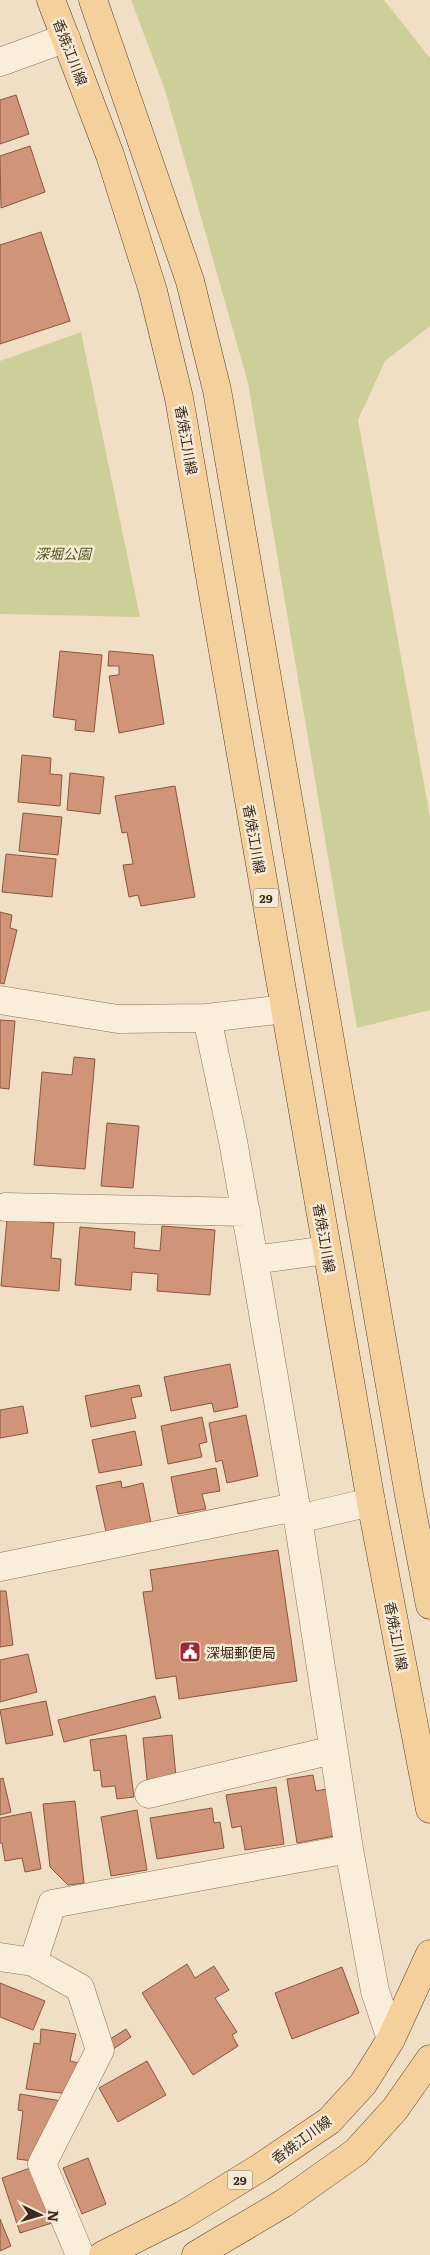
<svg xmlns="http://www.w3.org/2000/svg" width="430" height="2255" font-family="Literata,'Noto Sans JP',serif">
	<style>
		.green { fill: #cdcf98 }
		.building { fill: #d09579; stroke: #8c563f }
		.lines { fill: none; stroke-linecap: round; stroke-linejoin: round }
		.minor-casing { stroke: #8c705a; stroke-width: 29 }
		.primary-casing { stroke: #5a3f2e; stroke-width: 29 }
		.minor { stroke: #faedd9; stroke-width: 28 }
		.primary { stroke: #f4d19c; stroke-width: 28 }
		.labels { text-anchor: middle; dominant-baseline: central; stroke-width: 5; stroke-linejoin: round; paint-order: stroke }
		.shield { fill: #f7ead5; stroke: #736455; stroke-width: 1 }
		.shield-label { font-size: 12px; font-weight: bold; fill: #3b2a1e }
		.street-label { font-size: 14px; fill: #3b2a1e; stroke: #f7ead5 }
		.park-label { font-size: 14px; font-style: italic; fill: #505924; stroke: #f7ead5 }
		.poi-label { font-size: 14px; fill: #3b2a1e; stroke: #f7ead5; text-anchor: start }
	</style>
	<rect width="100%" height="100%" fill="#f0dfc5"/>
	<path class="green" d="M131,0H384L430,58V326L385,361L358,420L430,817V1010L357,1028L248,383L165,90Z
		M81,332L140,617L0,614V361Z"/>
	<path class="building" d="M16,95L29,134L0,144V100Z
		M30,146L45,192L1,208L0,156Z
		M41,232L70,321L0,344V245Z
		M60,651L102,655L94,732L75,730L76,720L53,717Z
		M109,651L153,655L164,724L119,733L109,676L119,675V666H108Z
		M22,755L51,758L50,774L62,775L60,806L18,802Z
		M70,773L104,777L100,814L67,810Z
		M175,786L195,897L141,906L138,895L129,897L123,865L133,864L127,832L122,833L115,796Z
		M23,813L62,817L58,855L19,851Z
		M6,854L56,859L52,897L2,892Z
		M0,912L12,915L10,928L17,930L4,984L0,983Z
		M0,1020L15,1021L9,1089L0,1088Z
		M74,1057L95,1059L85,1169L34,1165L42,1072L72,1075Z
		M107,1123L139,1126L133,1188L101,1186Z
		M7,1219L54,1223L51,1258L61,1259L59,1291L1,1286Z
		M162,1226L215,1230L210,1295L157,1291L158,1274L132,1272L131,1290L75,1285L80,1227L135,1232L134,1248L160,1251Z
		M230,1364L238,1407L214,1412L212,1403L171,1411L164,1377Z
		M139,1385L142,1396L131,1398L136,1418L91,1427L85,1396Z
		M23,1406L28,1433L0,1438V1410Z
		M246,1415L258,1476L227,1483L222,1460L216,1462L209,1423Z
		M202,1417L207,1442L199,1444L202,1457L168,1464L161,1426Z
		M135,1431L142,1465L99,1473L92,1440Z
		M216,1468L220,1491L202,1494L206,1509L178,1514L171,1477Z
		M121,1481L122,1488L143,1483L151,1523L106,1532L96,1486Z
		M278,1550L297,1681L179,1699L176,1676L156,1679L143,1592L153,1591L150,1570Z
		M0,1591H6L13,1645L0,1647Z
		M28,1654L37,1692L0,1702V1660Z
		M155,1696L161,1718L64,1742L58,1720Z
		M46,1701L53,1735L6,1744L0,1710Z
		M126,1735L134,1797L117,1799L115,1786L102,1787L100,1770L94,1771L90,1740Z
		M172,1735L176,1777L147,1780L143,1738Z
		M313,1775L316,1791L326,1789L334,1836L297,1843L287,1779Z
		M3,1778L11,1812L0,1815V1779Z
		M276,1787L284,1844L245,1850L241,1826L232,1828L226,1795Z
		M75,1801L84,1883L68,1885L50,1867L43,1804Z
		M212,1808L214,1823L220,1822L224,1848L157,1859L150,1818Z
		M137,1810L147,1870L111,1876L101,1817Z
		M31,1812L41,1869L25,1872L22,1858L5,1861L2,1843H0V1818Z
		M187,1964L195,1978L214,1966L229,1990L215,1998L237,2032L232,2035L238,2046L193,2075L142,1993Z
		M342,1967L359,2013L292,2039L275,1993Z
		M0,1983L45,2001L33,2030L0,2017Z
		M41,2029L76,2034L70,2061L79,2063L70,2094L26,2089L34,2043L40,2044Z
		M126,2029L131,2037L109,2052L104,2043Z
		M147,2061L166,2095L118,2122L99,2088Z
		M20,2094L67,2102L41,2162L17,2159L23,2111L18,2110Z
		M88,2158L106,2204L82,2214L63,2168Z
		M33,2167L52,2223L20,2233L2,2178Z
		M0,2219L11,2246L0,2251Z"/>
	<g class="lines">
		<g class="minor-casing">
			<path id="minor" d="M0,62L66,38
				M0,1000L118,1019L207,1018L285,1009
				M207,1018L233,1141L254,1260L298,1519L349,1849L375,1991L391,2039
				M5,1207L246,1212
				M254,1260L327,1250
				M298,1519L371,1502
				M0,1567L290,1508L298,1519
				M149,1794L333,1750
				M0,1957L33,1962L80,1988L100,2050L42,2164L80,2255
				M33,1962L52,1904L349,1849"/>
		</g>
		<g class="primary-casing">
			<path id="primary" d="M51,0L110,155L153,291L179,398L371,1502L430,1809
				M93,0L190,281L217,390L409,1495L430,1605
				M103,2255L183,2215L261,2167L329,2121L363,2084L391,2039L430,1954
				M196,2255L284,2203L356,2152L395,2109L430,2059"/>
		</g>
		<use href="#minor" class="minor"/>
		<use href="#primary" class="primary"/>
	</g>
	<defs>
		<g id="civic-square" transform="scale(1.125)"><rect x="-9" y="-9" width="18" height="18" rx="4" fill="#9e2733" stroke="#f7ead5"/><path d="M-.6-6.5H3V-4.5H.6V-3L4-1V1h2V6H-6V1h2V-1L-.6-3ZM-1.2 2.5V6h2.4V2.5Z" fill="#fff"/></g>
	</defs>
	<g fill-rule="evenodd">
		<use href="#civic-square" x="190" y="1652"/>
	</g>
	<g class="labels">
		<g class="shield">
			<rect x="253.5" y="888.5" width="25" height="19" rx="4"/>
			<rect x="227.5" y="2170.5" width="25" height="19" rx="4"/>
		</g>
		<g class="shield-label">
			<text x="266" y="898">29</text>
			<text x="240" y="2180">29</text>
		</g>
		<g class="street-label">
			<text transform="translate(71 52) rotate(69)">香焼江川線</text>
			<text transform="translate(187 440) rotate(80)">香焼江川線</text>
			<text transform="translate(255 839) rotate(80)">香焼江川線</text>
			<text transform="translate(325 1238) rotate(80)">香焼江川線</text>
			<text transform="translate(397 1636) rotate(79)">香焼江川線</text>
			<text transform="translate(301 2139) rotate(-36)">香焼江川線</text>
		</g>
		<g class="park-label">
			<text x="63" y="553">深堀公園</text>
		</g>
		<g class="poi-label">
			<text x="206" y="1652">深堀郵便局</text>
		</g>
	</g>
	<g transform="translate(40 2215) rotate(95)" stroke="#f7ead5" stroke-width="4" paint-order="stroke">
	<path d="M0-4L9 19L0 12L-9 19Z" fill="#3b2a1e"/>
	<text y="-8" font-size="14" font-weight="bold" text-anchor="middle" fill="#3b2a1e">N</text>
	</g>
</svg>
